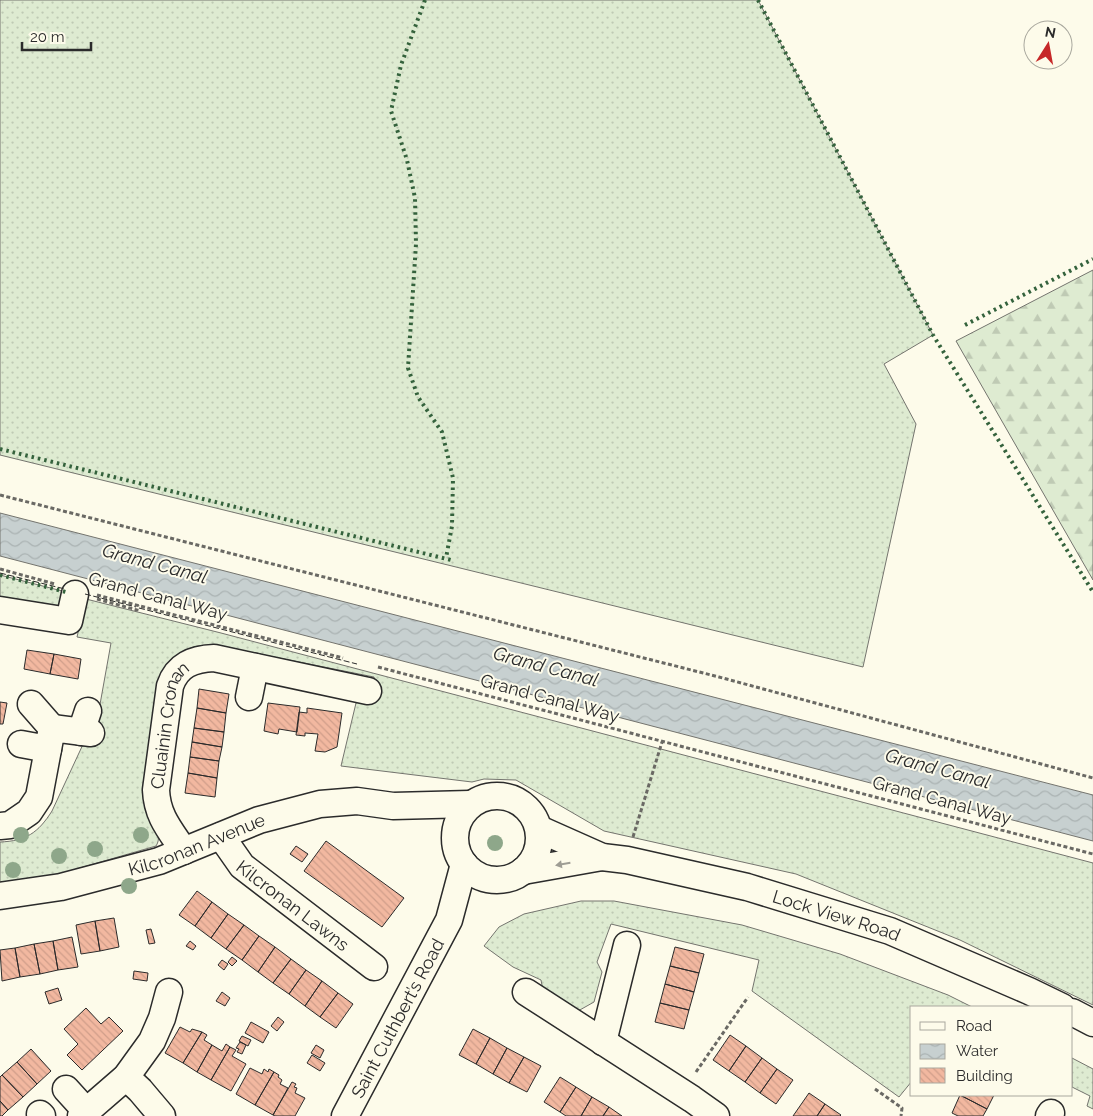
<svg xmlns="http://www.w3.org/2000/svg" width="1093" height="1116" font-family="Raleway,sans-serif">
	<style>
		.grass { fill: url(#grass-dots); stroke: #74746e }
		.forest { fill: url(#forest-firs); stroke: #74746e }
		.water { fill: url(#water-waves); stroke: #74746e }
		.building { fill: url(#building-back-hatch); stroke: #2b2b2b }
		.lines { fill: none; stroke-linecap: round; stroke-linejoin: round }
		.minor-casing { stroke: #2b2b2b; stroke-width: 29 }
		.path { stroke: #6a6964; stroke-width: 3; stroke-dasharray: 4 2.5; stroke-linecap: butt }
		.minor { stroke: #fdfbea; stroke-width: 26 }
		.hedge { stroke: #34623c; stroke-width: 4; stroke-dasharray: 2.5 4; stroke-linecap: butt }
		.fence { stroke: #2b2b2b; stroke-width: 1; stroke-dasharray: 6 2.5; stroke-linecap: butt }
		.tree { fill: #8ea78a }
		.oneway { fill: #9e9d94 }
		.labels { text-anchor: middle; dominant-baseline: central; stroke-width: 4; stroke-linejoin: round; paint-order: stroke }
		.street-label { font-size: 18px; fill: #2b2b2b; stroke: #fdfbea }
		.water-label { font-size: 19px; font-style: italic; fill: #2b2b2b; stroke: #fdfbea }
	</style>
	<defs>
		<pattern id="grass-dots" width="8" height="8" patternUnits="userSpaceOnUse" patternTransform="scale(1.25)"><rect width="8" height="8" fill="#deebd1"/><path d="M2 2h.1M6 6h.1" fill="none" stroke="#bfcab4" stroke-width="1.8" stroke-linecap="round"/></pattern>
		<pattern id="forest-firs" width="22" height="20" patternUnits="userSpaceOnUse" patternTransform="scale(1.25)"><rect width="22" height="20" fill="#deebd1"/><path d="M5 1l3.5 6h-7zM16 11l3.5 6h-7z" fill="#bfcab4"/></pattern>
		<pattern id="water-waves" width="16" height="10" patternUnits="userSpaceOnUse" patternTransform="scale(1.25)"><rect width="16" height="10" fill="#c7d0d0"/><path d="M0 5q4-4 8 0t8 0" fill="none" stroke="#abb3b3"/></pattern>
		<pattern id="building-back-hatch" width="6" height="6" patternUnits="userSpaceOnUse" patternTransform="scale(1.25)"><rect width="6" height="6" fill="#f2b8a0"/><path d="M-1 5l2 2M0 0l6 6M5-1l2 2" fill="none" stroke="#d09e8a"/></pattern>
	</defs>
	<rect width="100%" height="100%" fill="#fdfbea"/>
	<path class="grass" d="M0,0H758L933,335L884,364L916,424L863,667L0,455Z
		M0,575L66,592L55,612L0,603Z
		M86,599L221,633L1093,863V1005L960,940L796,874L604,831L516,780L484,779L472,782L341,766L356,703L376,696L374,677L214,645C193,644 178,651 165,667L144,797C145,804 145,810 148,817C153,827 163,835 156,846L59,874L0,883V842C26,841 38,833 52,811L99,710L111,643L77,637Z
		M581,901H614L742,925L840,954L948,995L972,1007H912V1081L899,1097L752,991L759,960L611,924L597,962L602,972L594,1002L578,1011L544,996L541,980L513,967L484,946L499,927L524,914Z
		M1072,1058L1093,1069V1109L1087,1106L1090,1096L1072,1087Z"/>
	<path class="forest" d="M1093,270V580L956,341Z"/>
	<path class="water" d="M0,513L1093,795V841L0,556Z"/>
	<path class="building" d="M27,650L54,654L50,674L24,669Z
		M54,654L81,659L78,679L50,674Z
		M199,689L229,694L226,713L197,708Z
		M0,702L7,703L3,724H0Z
		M268,703L300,707L297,732L279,729L278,734L264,731Z
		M197,708L226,713L224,732L194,728Z
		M307,708L342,713L337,747L325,752L315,751L318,734L305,733V736L296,735L299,712L307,713Z
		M194,728L224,732L222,747L192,742Z
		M192,742L222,747L219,761L190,757Z
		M190,757L219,761L217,778L188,773Z
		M188,773L217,778L215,797L185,793Z
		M326,841L404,898L382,927L304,871Z
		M296,846L308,854L302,862L290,854Z
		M197,891L212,902L195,926L179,915Z
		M212,902L228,914L211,938L195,926Z
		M228,914L244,925L226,949L211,938Z
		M114,918L119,947L100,951L95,921Z
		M95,921L100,951L81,954L76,925Z
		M244,925L259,936L242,960L226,949Z
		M151,929L155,943L149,944L146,930Z
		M259,936L275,947L258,972L242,960Z
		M72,937L78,967L58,970L53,941Z
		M53,941L58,970L40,974L34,944Z
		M190,941L196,946L193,950L186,946Z
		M34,944L40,974L20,977L15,948Z
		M275,947L291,959L273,983L258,972Z
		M675,947L704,954L699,973L670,966Z
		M15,948L20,977L2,981L0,950Z
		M232,957L237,961L232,966L228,962Z
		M291,959L306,970L289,994L273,983Z
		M222,960L228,964L224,970L218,965Z
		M670,966L699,973L694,992L665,984Z
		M306,970L322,981L305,1006L289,994Z
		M134,971L148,973L147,981L133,979Z
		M322,981L338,993L320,1017L305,1006Z
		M665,984L694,992L689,1010L660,1003Z
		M58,988L62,1000L49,1004L45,992Z
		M222,992L230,998L225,1006L216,1001Z
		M338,993L353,1004L336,1028L320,1017Z
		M660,1003L689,1010L684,1029L655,1022Z
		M86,1008L101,1024L109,1017L123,1031L82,1070L67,1055L78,1044L64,1029Z
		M278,1017L284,1022L277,1031L271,1026Z
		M251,1022L269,1032L263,1043L245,1033Z
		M180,1027L190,1032L192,1029L202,1032L183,1063L165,1053Z
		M473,1029L490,1038L476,1064L459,1055Z
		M202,1032L207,1035L204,1040L212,1045L197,1072L183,1063Z
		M730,1035L746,1046L729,1071L713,1060Z
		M242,1036L251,1040L248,1046L239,1041Z
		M490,1038L507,1048L493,1074L476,1064Z
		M240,1042L246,1045L242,1054L237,1052L239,1049L236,1048Z
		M226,1044L230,1047L211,1080L197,1072L212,1045L222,1051Z
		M316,1045L324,1050L320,1058L311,1053Z
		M746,1046L762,1058L745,1082L729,1071Z
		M230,1047L236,1050L232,1056L246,1064L231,1091L211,1080Z
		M507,1048L524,1057L509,1083L493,1074Z
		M31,1049L51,1071L37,1084L17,1062Z
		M312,1055L325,1063L320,1071L307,1063Z
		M524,1057L541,1066L527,1092L509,1083Z
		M762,1058L777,1069L760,1093L745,1082Z
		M17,1062L37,1084L23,1097L2,1075Z
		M250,1068L262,1074L264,1069L268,1072L269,1069L274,1072L255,1105L236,1094Z
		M777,1069L793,1080L776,1104L760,1093Z
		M274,1072L279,1075L278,1077L282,1080L280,1084L288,1088L273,1115L255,1105Z
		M2,1075L23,1097L8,1110L0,1101V1077Z
		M560,1077L576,1087L560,1112L544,1102Z
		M292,1082L296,1084L294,1087L297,1088L295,1093L305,1098L295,1116H275L273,1115Z
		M576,1087L592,1097L581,1116H566L560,1112Z
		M809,1093L825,1104L817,1116H793Z
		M960,1095H994L987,1109Z
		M960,1095L987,1109L983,1116H958L952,1113Z
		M592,1097L609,1107L603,1116H581Z
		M0,1101L8,1110L2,1116H0Z
		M825,1104L841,1115L840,1116H817Z
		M609,1107L622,1116H603Z"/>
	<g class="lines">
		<g class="minor-casing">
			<g id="minor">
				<path d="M0,610L69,621L75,594"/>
				<path d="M249,697L255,667"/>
				<path d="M31,704L52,728"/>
				<path d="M81,732L88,711"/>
				<path d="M21,744L48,749"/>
				<circle cx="497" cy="838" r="42"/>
				<path d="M0,826L10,825L29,812L39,797L52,728L91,733"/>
				<path id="s1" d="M539,829L602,857L627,860L747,887L890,931L1029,991L1062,1007"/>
				<path id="s2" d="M221,836L242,866L374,967"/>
				<path id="s3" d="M184,851C170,830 157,816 156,790L170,686C177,665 193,659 214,658L368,691"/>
				<path d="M523,871L602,857"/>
				<path id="s4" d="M0,896L61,887L159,861L259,820L320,804L357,801L393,806L470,804"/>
				<path d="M526,992L692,1099L716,1116"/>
				<path d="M1072,1012L1093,1023"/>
				<path d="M603,1042L627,945"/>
				<path d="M126,1077L140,1090L162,1116"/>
				<path d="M66,1089L86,1111"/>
				<path d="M40,1114L42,1116"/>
				<path d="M81,1116L126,1077L152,1041L162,1018L169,992"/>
				<path id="s5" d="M345,1116L449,920L464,864"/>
				<path d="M1049,1116L1051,1113"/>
			</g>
		</g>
		<path class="path" d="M0,495L719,677L1093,778
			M0,569L55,584
			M97,595L343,658
			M97,599L137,610L138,605
			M378,667L1093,854
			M633,837L662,742
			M696,1072L748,997
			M875,1089L902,1108L901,1116"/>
		<use href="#minor" class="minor"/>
		<path class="hedge" d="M425,0L401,65L391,111L407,160L415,198L416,244L408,368L418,397L442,432L453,478L452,526L446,558
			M758,0L933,335L1093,592
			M965,325L1093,259
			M0,449L451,560
			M0,575L66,592"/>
		<path class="fence" d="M0,573L65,589
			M85,594L136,607
			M139,608L283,645
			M286,646L357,664"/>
	</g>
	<g class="tree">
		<circle cx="21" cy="835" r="8"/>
		<circle cx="141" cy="835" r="8"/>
		<circle cx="495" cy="843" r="8"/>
		<circle cx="95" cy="849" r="8"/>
		<circle cx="59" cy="856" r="8"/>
		<circle cx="13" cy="870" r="8"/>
		<circle cx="129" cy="886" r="8"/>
	</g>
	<defs><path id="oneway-solid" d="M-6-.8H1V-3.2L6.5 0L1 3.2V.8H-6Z" transform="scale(1.25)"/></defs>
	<use class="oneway" href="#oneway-solid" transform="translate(563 864) rotate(170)"/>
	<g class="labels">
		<g class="street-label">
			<text transform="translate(158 596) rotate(15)">Grand Canal Way</text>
			<text transform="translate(550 698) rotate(15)">Grand Canal Way</text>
			<text stroke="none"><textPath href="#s3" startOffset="135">Cluainin Cronan</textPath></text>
			<text transform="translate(942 800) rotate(15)">Grand Canal Way</text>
			<text stroke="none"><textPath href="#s4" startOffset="204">Kilcronan Avenue</textPath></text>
			<text stroke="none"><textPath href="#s2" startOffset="101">Kilcronan Lawns</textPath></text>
			<text stroke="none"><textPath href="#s1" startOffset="311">Lock View Road</textPath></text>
			<text stroke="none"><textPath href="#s5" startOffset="111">Saint Cuthbert’s Road</textPath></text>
		</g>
		<g class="water-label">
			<text transform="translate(155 563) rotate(15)">Grand Canal</text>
			<text transform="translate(546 666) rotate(15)">Grand Canal</text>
			<text transform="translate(938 768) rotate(15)">Grand Canal</text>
		</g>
	</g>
	<rect x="910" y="1006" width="162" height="90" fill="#fdfbea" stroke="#a9a89e"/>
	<rect x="920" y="1022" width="25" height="8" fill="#fdfbea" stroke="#a9a89e"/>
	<text x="956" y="1031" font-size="15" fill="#2b2b2b">Road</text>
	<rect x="920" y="1044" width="25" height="15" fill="url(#water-waves)" stroke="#a9a89e"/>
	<text x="956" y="1056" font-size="15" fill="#2b2b2b">Water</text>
	<rect x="920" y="1068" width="25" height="15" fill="url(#building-back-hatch)" stroke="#a9a89e"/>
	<text x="956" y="1081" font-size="15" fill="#2b2b2b">Building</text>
	<g transform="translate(1048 45) rotate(11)"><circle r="24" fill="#fdfbea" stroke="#a9a89e"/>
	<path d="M0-4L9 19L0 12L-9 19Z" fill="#c62828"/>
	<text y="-8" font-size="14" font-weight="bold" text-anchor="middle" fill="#2b2b2b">N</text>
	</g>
	<path d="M22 42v8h69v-8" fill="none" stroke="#2b2b2b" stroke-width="2.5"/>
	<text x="30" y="42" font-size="15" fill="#2b2b2b" stroke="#fdfbea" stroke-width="4" paint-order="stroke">20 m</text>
</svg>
